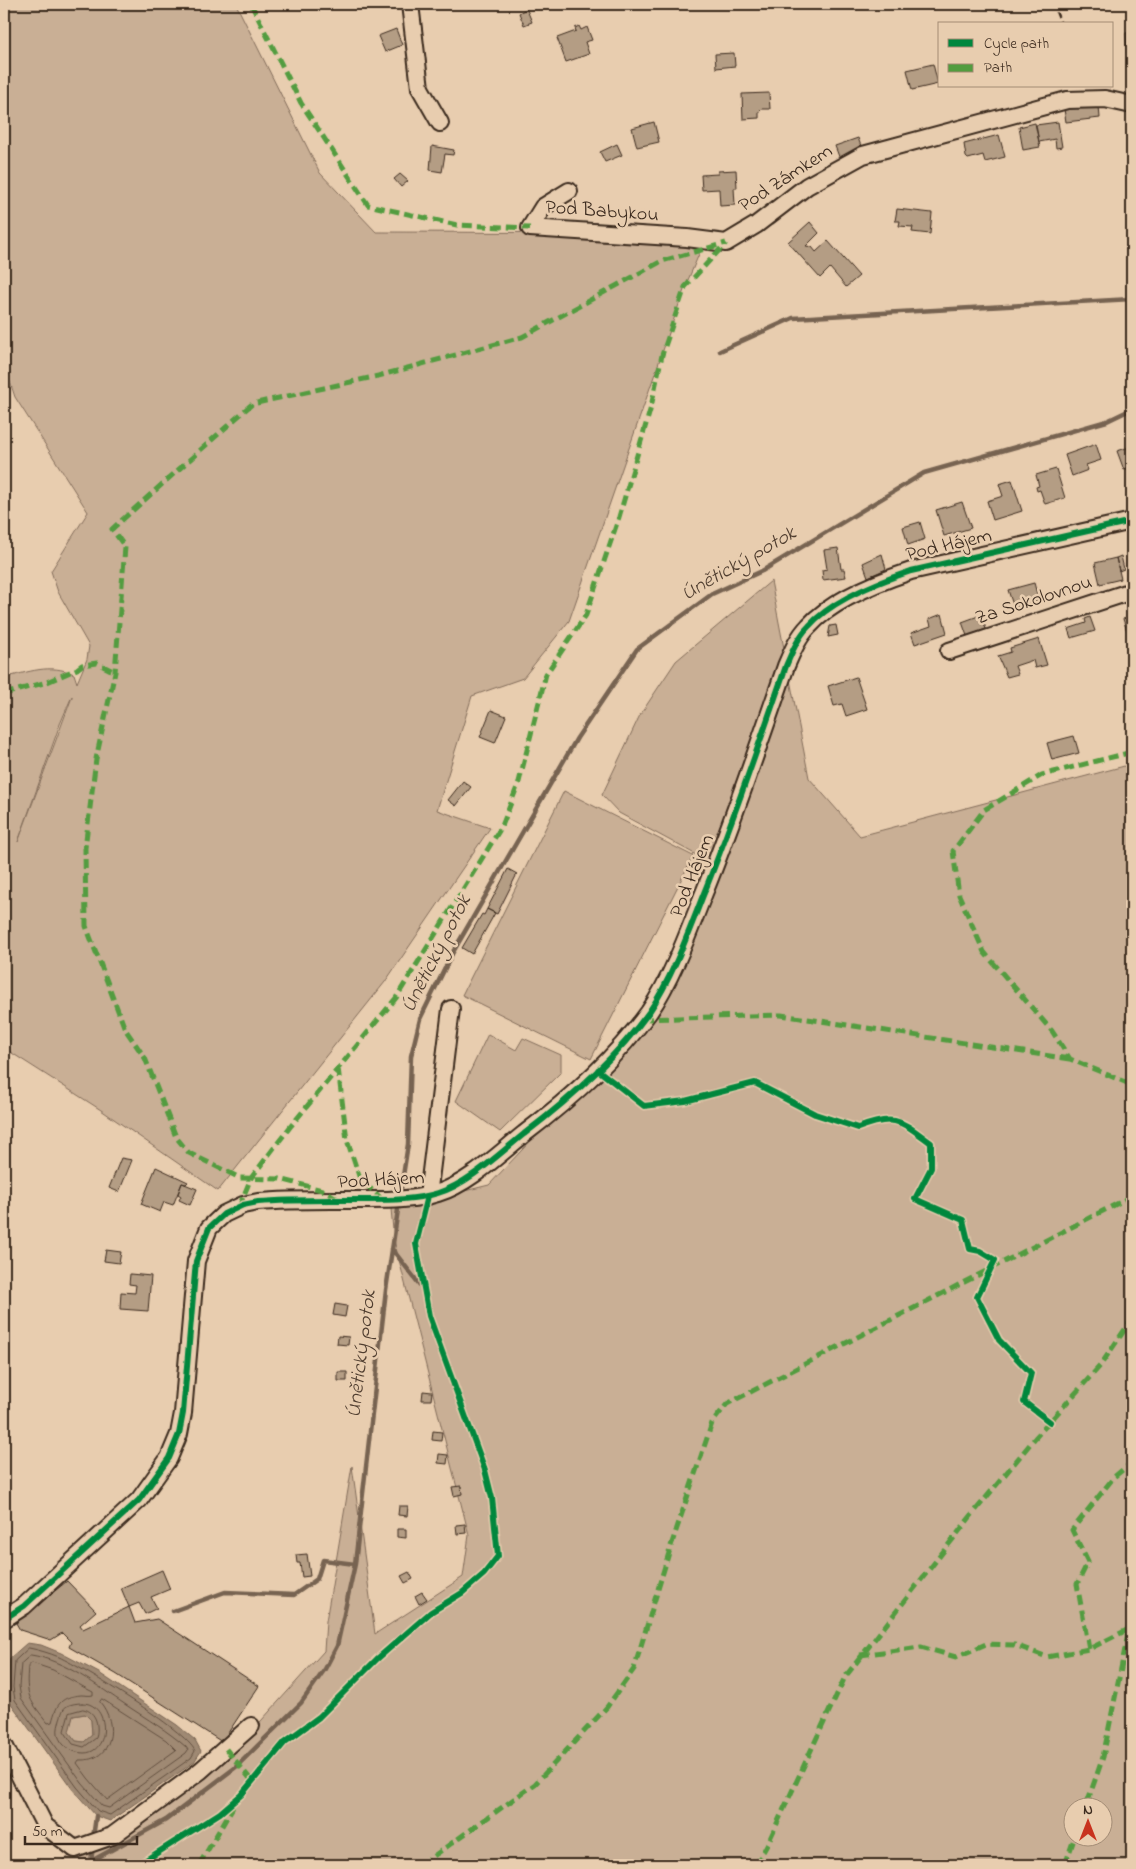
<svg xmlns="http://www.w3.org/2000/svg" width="1136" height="1869" font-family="'Indie Flower',sans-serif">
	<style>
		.green { fill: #c9af95; stroke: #826c5a; fill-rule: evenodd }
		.water { fill: #9f8973; stroke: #776351; fill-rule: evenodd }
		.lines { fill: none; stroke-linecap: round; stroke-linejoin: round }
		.shore { stroke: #635040; stroke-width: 1 }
		.stream { stroke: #776351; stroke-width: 4.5 }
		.building { fill: #b49d84; stroke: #3b2a1e }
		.minor-casing { stroke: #3b2a1e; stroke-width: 20 }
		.path { stroke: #3b2a1e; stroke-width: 2.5; stroke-dasharray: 5 4; stroke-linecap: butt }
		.minor { stroke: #e8cdaf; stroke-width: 16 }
		.quiet { stroke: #529c3f; stroke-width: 5; stroke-dasharray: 10 5; stroke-linecap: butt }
		.cycleway-casing { stroke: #e8cdaf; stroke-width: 9 }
		.cycleway { stroke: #00873e; stroke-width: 6 }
		.labels { text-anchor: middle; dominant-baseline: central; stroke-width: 5; stroke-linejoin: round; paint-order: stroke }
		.street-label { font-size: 20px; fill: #3b2a1e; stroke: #e8cdaf }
		.water-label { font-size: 21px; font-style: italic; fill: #4f3d2f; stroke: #e8cdaf }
	</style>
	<rect width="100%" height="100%" fill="#e8cdaf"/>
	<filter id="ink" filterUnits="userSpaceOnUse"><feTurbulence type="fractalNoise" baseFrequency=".02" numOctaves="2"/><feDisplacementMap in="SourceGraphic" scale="10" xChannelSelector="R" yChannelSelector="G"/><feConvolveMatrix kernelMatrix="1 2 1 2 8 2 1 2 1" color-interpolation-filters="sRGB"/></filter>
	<g filter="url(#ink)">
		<path class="green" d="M4,4H236L320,173L376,232L708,233L685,287L569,621L523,678L472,696L437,810L490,828L385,982L218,1191L101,1110L4,1048V678C28,672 50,663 74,674L77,683L87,659L89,646L58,592L51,571L88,512L15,397L4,364ZM72,696V697L18,842L60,724Z
			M771,581L809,778L860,836L1132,764V1865H56L243,1741L324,1651L326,1621L352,1466L375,1634L463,1577L469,1535L394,1240L391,1209L489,1185L635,1030L720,875L693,853L619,813L602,795L640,715L676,661ZM1074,1806H1104V1836H1074Z
			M564,791L693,856L591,1059L462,995Z
			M488,1034L516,1050L523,1038L561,1055V1072L500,1132L456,1101Z
			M85,1714L91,1720L92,1735L84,1742L76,1741L68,1732L73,1716Z"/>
		<path class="water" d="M27,1643L41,1645L61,1653L99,1673L177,1725L195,1740L201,1751L194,1762L110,1821L96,1816L73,1790L10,1702L7,1687L10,1658ZM85,1714L91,1720L92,1735L84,1742L76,1741L69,1732L73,1716Z"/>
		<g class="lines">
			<path class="shore" d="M29,1648C39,1650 49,1653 59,1657C83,1668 186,1730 195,1751L191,1758L110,1815L98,1811L77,1787L15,1700L13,1687L15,1661Z
				M31,1655C64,1660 99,1687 126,1705C147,1719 168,1731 186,1747L188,1750L186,1753L109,1808L102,1806L82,1783L21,1698L19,1686L21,1664Z
				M32,1663L53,1670L89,1690L93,1692V1695C89,1696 85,1695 81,1695C61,1697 57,1703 52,1722L48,1723C30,1701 25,1696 28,1667Z
				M102,1699L166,1740L176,1750L107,1800L88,1778L77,1763L79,1760C113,1762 119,1724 100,1702Z
				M82,1703C110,1702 111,1753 84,1753C73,1753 60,1746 58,1734C57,1729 59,1724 60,1719C62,1714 62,1709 67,1706C71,1704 77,1703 82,1703Z
				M83,1709C97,1711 99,1727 96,1738L84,1747L73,1744L64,1731L69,1713Z"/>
			<path class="stream" d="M720,351L793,318L1132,299
				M400,1195L408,1144L411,1056L420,1019L453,952L577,738L637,649L712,594L762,571L924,473L1107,421L1132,409
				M392,1249L420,1285
				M173,1611L225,1592L294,1595L317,1579L323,1560L355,1564
				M93,1838L96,1816
				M91,1862L93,1846
				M84,1865L166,1820L236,1767L301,1703L325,1669L337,1646L355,1564L386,1290L399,1203"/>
		</g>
		<path class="building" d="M524,10H527L532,22L524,25L519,13Z
			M579,26L581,30L587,27L592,40L585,42L589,54L566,62L557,38L576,31L575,28Z
			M396,29L402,45L385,52L378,36Z
			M1132,32V54H1127L1126,33Z
			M734,53L735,66L716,68L715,54Z
			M933,64L938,84L912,90L907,70Z
			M769,93L770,109H762L759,112V118L743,119L742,94Z
			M1099,106L1100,118L1066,122L1064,109Z
			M654,122L659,142L637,147L632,128Z
			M1058,122L1062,147L1056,148L1055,139L1039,142L1036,125Z
			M1035,123L1040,147L1023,150L1019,127Z
			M999,135L1005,157L985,162L983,155L968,159L966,157L964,144Z
			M858,138L864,154L841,162L835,146Z
			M617,144L622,155L605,162L600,152Z
			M432,146L454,150L453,155L445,154L442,172L430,170Z
			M736,170L737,188H734L735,205L720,206L719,189L702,190L701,175L718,174V171Z
			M400,174L408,181L401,187L394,179Z
			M897,209L932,213L930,234L912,232L913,227L899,226L900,221H895Z
			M810,222L819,233L806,246L812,247L816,252L828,241L859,276L846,287L830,268L820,278L788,242Z
			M1132,443V467L1124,470L1117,451L1130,447L1129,444Z
			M1096,444L1101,460L1086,465L1088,470L1072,476L1065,455Z
			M1056,469L1065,498L1045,504L1040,490L1037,491L1036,487L1039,486L1036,475Z
			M1012,480L1022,511L993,520L987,501L1003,496L999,484Z
			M962,502L971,528L944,536L936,510Z
			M920,522L925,539L908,545L903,527Z
			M838,548L841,569H844L846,577L823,580L822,570L827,569L824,550Z
			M882,554L886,569L868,577L863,563Z
			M1121,556L1124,569L1119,571L1116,558Z
			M1116,558L1121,579L1100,584L1095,563Z
			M1034,583L1039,601L1014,608L1008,590Z
			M942,614L947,633L915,644L911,633L931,626L929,619Z
			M981,615L986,629L967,636L962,622Z
			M1132,616V629L1127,631L1123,619Z
			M1090,617L1095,631L1071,638L1068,629L1086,623L1085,619Z
			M836,625L838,635L828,637L830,626Z
			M1039,639L1047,665L1035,668L1033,660L1015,666L1018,674L1007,677L998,656L1011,652L1010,648Z
			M856,677L867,709L846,716L842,704L834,706L828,686Z
			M491,710L506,716L495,743L480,737Z
			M1074,736L1079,753L1052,760L1047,743Z
			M463,781L471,787L456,806L448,800Z
			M508,869L517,874L497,914L487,909Z
			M487,909L495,913L472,954L462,948L482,914L484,915Z
			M121,1158L132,1160L119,1192L109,1188Z
			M156,1167L188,1182L186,1184L182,1183L173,1205L164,1202L160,1212L141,1204Z
			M182,1183L197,1189L190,1205L179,1200L181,1196L178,1194Z
			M106,1250L121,1252L119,1263L104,1261Z
			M130,1274L151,1276L148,1311L120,1309L121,1292L135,1293L136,1285L129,1284Z
			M335,1304L347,1306L345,1317L333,1315Z
			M338,1336L349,1337L348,1345L337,1344Z
			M338,1372H347V1381H338Z
			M423,1391L432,1392L431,1400H422Z
			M433,1431L442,1432L441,1441L432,1440Z
			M439,1454L448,1455L447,1464L438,1463Z
			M461,1486L462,1494L454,1496L452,1487Z
			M399,1506H408L407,1516L398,1515Z
			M465,1524L466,1533L457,1534L456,1525Z
			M397,1529H406V1538L397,1537Z
			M307,1554L310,1576L302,1577L300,1563H297L296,1555Z
			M162,1570L170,1589L151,1597L157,1608L145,1614L139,1603L129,1607L121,1588Z
			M409,1572L413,1579L405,1583L401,1576Z
			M67,1581L96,1611L80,1625L83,1629L129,1607L135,1623L157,1619L259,1686L222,1742L116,1674L69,1647L71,1642L62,1633L51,1640L20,1630L16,1623Z
			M422,1592L427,1599L419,1604L415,1596Z"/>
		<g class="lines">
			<g class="minor-casing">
				<path id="minor" d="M410,4L420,88L440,123
					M569,191L543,207L530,228L687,238L726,243L756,225L807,186L863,155L1067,100L1105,99L1132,105
					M949,651L1132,591
					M428,1196L451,1009
					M4,1619L24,1606L139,1500L169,1458L179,1434L183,1413L196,1261L209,1228L224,1214L243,1205L258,1202C294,1199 331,1200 367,1200C390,1200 416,1200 438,1193C468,1184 499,1154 524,1134C570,1099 615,1059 649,1012C671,980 688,934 702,898C733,822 759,744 786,666C792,652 798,637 809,626C832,600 878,582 911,571L1132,521
					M4,1745L45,1826L75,1849L112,1836L200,1771L251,1726"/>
			</g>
			<path class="path" d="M1053,4L1061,24"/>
			<use href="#minor" class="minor"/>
			<path class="quiet" d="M251,4L301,103L368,205L457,225L530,228
				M4,694L47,682L77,669L82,665L97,663L115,672
				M1132,752L1042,775L984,810L953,851L959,895L984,952L1052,1031L1070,1059L1132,1085
				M643,1019L781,1015L1070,1059
				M338,1068L347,1140L360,1179L383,1200
				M337,1198L322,1190L280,1179L240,1178L189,1153L176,1137L145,1058L125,1029L86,926L85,848L96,759L115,672L125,547L112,529L252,404L378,376L522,337L662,261L726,243
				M239,1207L251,1178L290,1127L396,998L502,826L519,782L546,674L586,615L619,517L651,407L662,355L685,287L726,243
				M1089,1649L1077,1584L1088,1562L1072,1530L1114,1477L1132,1462
				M860,1655L921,1647L956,1657L986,1644L1015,1645L1047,1657L1089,1649L1129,1629L1103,1757L1086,1806
				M226,1749L252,1781
				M199,1865L233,1807
				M421,1865L535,1784L607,1707L634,1669L671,1546L712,1423L727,1404L1132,1196
				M756,1865L768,1843L845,1677L971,1516L1035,1438L1100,1366L1132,1319
				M1065,1865L1075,1836"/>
			<g class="cycleway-casing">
				<path id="cycleway" d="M598,1070L644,1106L685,1101L755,1083L815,1114L858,1128C896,1113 901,1121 931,1143V1168L915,1199L963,1220L970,1249L980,1251L995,1260L977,1297L999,1340L1031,1373L1024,1402L1050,1422
					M4,1619L24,1606L139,1500L169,1458L179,1434L183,1413L196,1261L209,1228L224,1214L243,1205L258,1202C294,1199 331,1200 367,1200C390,1200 416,1200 438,1193C468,1184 499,1154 524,1134C570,1099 615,1059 649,1012C671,980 688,934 702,898C733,822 759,744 786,666C792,652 798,637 809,626C832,600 878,582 911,571L1132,521
					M138,1865L220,1813L241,1795L285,1742L319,1717L377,1659L431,1612L462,1593L484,1574L498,1556L492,1498L485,1470L429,1316L416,1244L428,1196"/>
			</g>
			<use href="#cycleway" class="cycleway"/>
		</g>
	</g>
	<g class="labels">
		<g class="street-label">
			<text transform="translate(786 179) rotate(-33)">Pod Zámkem</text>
			<text transform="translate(602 212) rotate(4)">Pod Babykou</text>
			<text transform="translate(949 546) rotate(-13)">Pod Hájem</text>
			<text transform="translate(1034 601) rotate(-18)">Za Sokolovnou</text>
			<text transform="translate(693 876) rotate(-68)">Pod Hájem</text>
			<text transform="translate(381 1181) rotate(-3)">Pod Hájem</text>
		</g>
		<g class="water-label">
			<text transform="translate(739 564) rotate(-30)">Únětický potok</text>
			<text transform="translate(437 954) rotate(-63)">Únětický potok</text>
			<text transform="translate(362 1354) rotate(-83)">Únětický potok</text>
		</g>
	</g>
	<rect width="1136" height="1869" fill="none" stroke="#e8cdaf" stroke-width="20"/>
	<rect x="10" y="10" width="1116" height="1849" fill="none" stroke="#3b2a1e" stroke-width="2" filter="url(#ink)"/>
	<rect x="938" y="22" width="175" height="65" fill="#e8cdaf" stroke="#a38c75"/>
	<rect x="948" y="39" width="25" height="8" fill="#00873e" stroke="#a38c75"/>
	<text x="984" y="48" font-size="15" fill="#3b2a1e">Cycle path</text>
	<rect x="948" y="64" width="25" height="8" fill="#529c3f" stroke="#a38c75"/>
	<text x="984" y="72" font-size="15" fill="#3b2a1e">Path</text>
	<g transform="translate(1088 1822)"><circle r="24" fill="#e8cdaf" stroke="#a38c75"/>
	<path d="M0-4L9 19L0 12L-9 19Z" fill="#c8321e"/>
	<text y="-8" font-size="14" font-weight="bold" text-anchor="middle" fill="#3b2a1e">N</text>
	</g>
	<path d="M25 1836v8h112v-8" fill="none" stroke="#3b2a1e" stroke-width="2.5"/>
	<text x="32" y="1836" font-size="15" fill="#3b2a1e" stroke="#e8cdaf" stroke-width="4" paint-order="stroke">50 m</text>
</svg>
